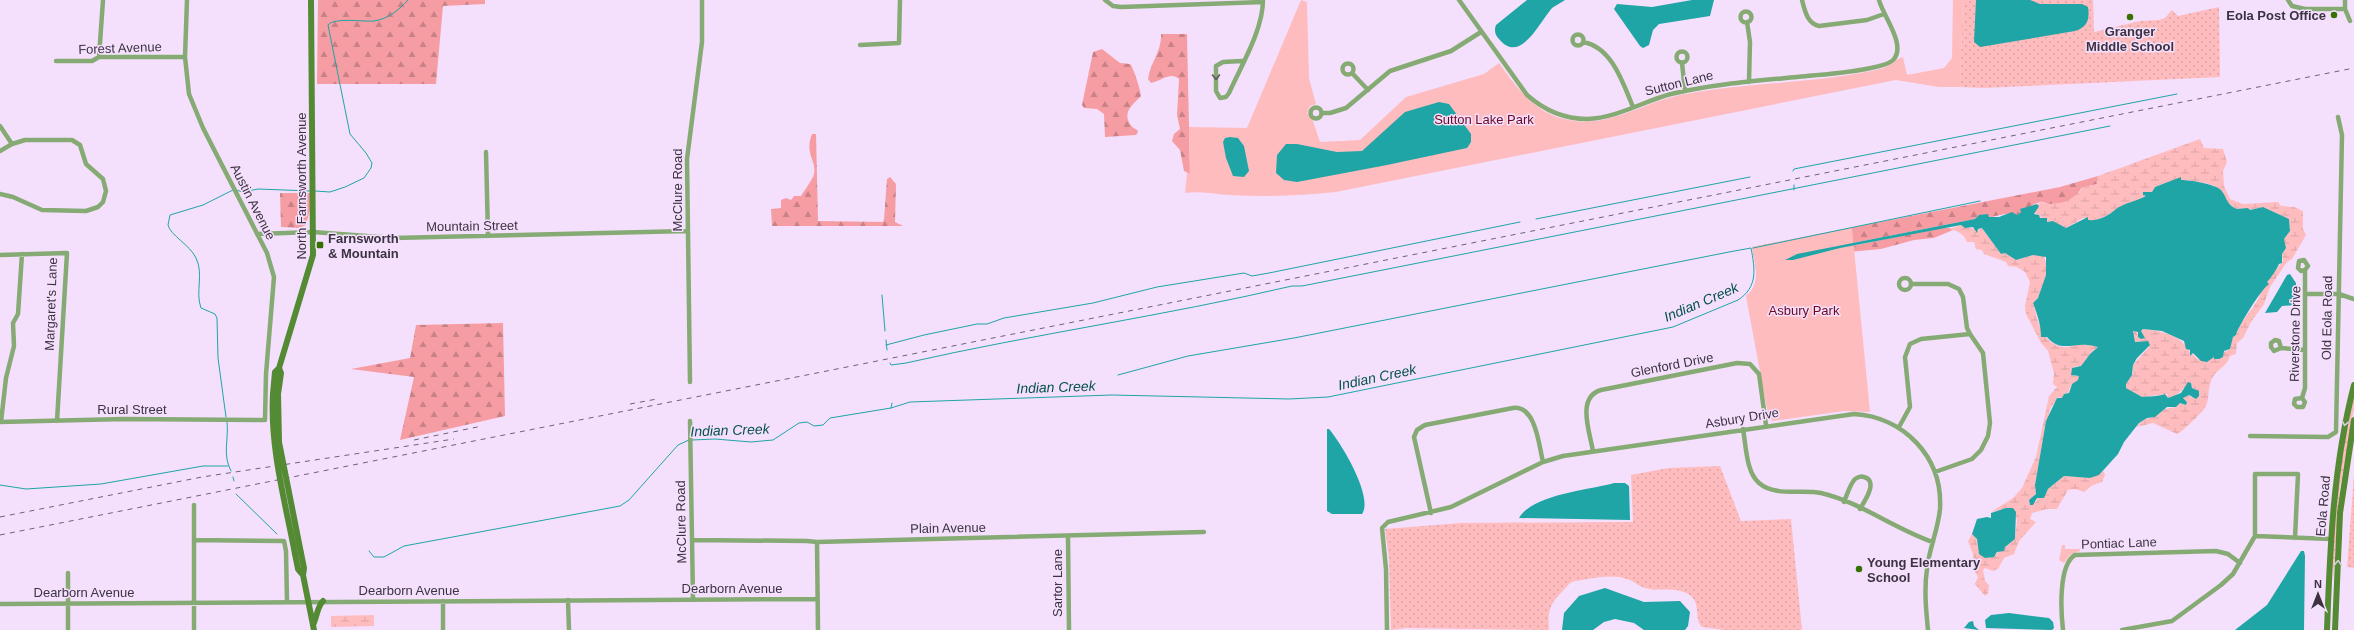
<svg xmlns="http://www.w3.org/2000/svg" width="2354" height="630" font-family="Helvetica,sans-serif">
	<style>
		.grass { fill: url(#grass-dots) }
		.forest { fill: url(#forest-firs) }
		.wetland { fill: url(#wetland-marsh) }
		.park { fill: #febcbf }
		.water { fill: #1fa5a5 }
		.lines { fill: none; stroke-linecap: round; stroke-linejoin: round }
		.stream { stroke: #1fa5a5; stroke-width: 1 }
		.minor { stroke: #86aa73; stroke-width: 4.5 }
		.secondary { stroke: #548a34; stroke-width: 6 }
		.rail { stroke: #6f6275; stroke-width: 1; stroke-dasharray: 5 5; stroke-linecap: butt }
		.secondary-bridge { stroke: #548a34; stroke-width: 6 }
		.oneway { stroke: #565c52 }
		.oneway2 { stroke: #d4cfd5 }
		.poi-dot { fill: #367000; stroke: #f4e0fd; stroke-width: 1.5 }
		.labels { text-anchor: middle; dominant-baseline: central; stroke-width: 3; stroke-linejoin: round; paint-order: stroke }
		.poi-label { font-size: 13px; font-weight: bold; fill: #3c3241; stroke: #f4e0fd; text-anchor: start }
		.street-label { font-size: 13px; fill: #3c3241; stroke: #f4e0fd }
		.park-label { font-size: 13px; fill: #6b0721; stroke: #f4e0fd }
		.water-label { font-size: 14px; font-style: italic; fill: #055050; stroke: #f4e0fd }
	</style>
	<defs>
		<pattern id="grass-dots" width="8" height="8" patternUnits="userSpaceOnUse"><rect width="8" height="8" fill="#febcbf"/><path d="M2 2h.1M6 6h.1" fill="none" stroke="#dba2a5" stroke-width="1.8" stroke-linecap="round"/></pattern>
		<pattern id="forest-firs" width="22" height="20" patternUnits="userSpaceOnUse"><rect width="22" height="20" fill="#f59da3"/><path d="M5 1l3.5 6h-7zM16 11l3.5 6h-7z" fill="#c88186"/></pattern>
		<pattern id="wetland-marsh" width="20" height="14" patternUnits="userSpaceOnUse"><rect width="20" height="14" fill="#febcbf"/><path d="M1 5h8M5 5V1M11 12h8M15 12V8" fill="none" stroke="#dba2a5"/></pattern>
	</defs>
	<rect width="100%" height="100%" fill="#f4e0fd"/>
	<path class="grass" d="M1963,0H2093L2094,32L2140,21L2159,20L2165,18L2172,10L2178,16L2219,7L2220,77L1983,88L1960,87Z
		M2354,396V408L2340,489L2333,582V532L2342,454Z
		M1720,466L1741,521L1791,519L1802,630H1724L1702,627C1694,619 1701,605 1691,596C1678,586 1663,591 1649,589C1640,588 1635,581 1627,579C1612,573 1590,579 1575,581L1570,583C1553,602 1547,604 1549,630L1406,628L1391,630L1389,559L1385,529L1461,523L1633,522L1631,475L1668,468Z
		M2354,475V568L2347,567Z"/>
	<path class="forest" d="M318,0H485V4L443,6L436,84H317Z
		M1161,34H1187L1190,174L1184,171L1180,150L1172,141L1174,134L1180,129L1177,115L1179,79C1171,71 1161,81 1151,83L1148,79C1150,63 1162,51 1161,34Z
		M1102,49L1120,63L1130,64C1133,66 1141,91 1141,96C1134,104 1122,111 1130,124C1132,128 1135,128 1138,131L1136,135L1105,137L1104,114L1097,109L1084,108L1082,105L1093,52Z
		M812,134H816L818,221L883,222L884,219L887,179L890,177L896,184L895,222L903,226H772L771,209L781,208V200L786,198L791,200L794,196H801C804,191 813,179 814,174C817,160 804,154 812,134Z
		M2098,176L2097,184L2081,188C2077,200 2061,205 2049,204C2046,204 2043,201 2040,202C2030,205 2023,211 2017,215L2005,214L1991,217L1979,215L1975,219L1853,243L1854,246L1857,245L1941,228H1950L1953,230L1934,238L1914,240L1881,249L1848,252L1746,296C1762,285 1755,263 1752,247L2060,187Z
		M280,193H310V210L306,225L298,228L281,227Z
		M503,323L505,416L400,440L414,377L351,369L410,358L416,325Z"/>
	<path class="wetland" d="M2200,139L2204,148L2223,149L2227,162L2223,171L2224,186L2230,199L2243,204L2278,202L2281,206L2294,207L2303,211V229L2306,235L2292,259L2287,262L2270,287L2264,304L2251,322L2243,338L2237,343L2236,354L2230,356C2227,367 2218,368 2213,377C2207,387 2210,396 2206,406C2204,411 2181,433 2177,434L2153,423L2136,427L2144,419L2155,417L2165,409L2176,407L2180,403L2186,405L2187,402L2183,398L2189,395L2191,398L2197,390L2192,388L2191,384C2182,386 2182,395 2168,398L2167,394L2142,397L2126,388V384L2133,373V365L2149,347L2148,341L2135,342L2132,332L2136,331L2138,335H2143L2141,332L2143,329C2163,331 2183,335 2192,356V353L2196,358L2203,361L2229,350L2233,337L2236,335C2240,320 2253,310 2258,299C2261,293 2262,290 2267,285L2266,282L2283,261L2282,254L2286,248L2284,239L2290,231L2289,219L2263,207C2249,211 2233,213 2225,198C2222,195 2219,189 2215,186C2208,183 2189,180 2181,180V178L2155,187L2152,192L2144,195L2146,196C2137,201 2125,203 2117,209C2107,215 2095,225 2083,218L2066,228L2057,225L2055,221L2047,222L2034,212L2040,202L2050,204L2066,202L2080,192L2081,188L2097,184L2098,176Z
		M1961,225L1978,230L1982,228L2001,254L2005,253L2016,260L2033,255L2044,256L2048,270L2038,298L2033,303C2037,318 2041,344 2063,347C2068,348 2075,344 2081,344C2086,344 2093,346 2099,346L2090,354L2081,366L2073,367L2071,373L2074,376H2079L2078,380L2071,385L2068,393H2065L2062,398L2058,397L2050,409L2048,419L2046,421L2035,485L2036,494L2029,500V503L2036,502L2038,497L2042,498L2048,489L2064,476L2090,478L2104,471L2105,475L2102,482L2093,485L2084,492L2075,489L2068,490L2057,509H2047L2032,513L2030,519L2036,522L2019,541L2014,554L2004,558L1998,569L1993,571L1985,568L1983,570L1985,581L1989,585L1988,593L1985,596L1975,584L1978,577L1974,570L1973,554L1968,541L1972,534L1976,536L1978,548L1987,558L1995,556L1999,551H2003L2005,547L2015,539L2017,520L2013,510L2007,508L1991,512L2013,498L2022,488L2036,457L2049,396L2057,387L2053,384L2054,373L2048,351L2041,343L2026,314L2025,306L2030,282L2025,272L2017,267L2008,266L2006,262L1984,254L1982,250L1976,249L1974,242H1967C1963,233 1959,232 1950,229Z
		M374,615V626L331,627V616Z"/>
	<path class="park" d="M1301,0L1307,2L1309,78L1316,104L1310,106L1307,113L1313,121L1320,142L1360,140L1406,97L1484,74L1499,63C1518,89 1535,114 1569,120C1608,128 1643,103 1680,95C1746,82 1815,84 1880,69C1890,67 1895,59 1903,57L1907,75L1944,68L1952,58L1953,0H1963L1960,87H1939L1896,80L1336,192C1300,196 1264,197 1228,195C1213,194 1200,191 1185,193L1187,173L1190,174L1189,127L1247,128Z
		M1852,228L1870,412L1844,411L1772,421L1768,415L1746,296C1762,285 1755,263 1752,247Z
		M2062,545H2065V549H2080V551L2070,555L2064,563L2059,560Z"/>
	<path class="water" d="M1527,0H1565C1561,3 1556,5 1552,8C1539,23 1520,65 1499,39C1495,35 1494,30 1496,25Z
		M1692,0H1714L1710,16L1659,24L1653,30L1649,45L1643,48L1640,46L1614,9L1617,4L1652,7Z
		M1976,0H2030L2040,4H2082L2088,7C2090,20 2087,27 2075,31L1980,47L1974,42Z
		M1439,102L1449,104L1471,134V142L1467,148L1387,165L1297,182L1284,180L1276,173L1277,155L1286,144H1297L1337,152L1362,151L1405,112Z
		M1230,137L1238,138L1244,146L1249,171L1244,177L1233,176L1226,158L1223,142L1225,138Z
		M2181,177V180C2190,180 2215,184 2221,190C2227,197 2226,205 2237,209L2248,208L2250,210L2263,207L2289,219L2290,231L2284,239L2286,248L2282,254V263L2279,264C2277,269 2271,278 2267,282L2269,284C2263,287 2238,326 2236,335L2233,337L2230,349L2224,351L2223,357L2219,359H2214V357L2207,362L2201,361L2193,353L2190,356V350L2186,349L2184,341L2162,331L2143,329L2141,331L2145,338L2141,339L2138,337V332L2133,331L2135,342L2148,341L2150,345L2137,358L2133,365L2132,375L2126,384V388L2142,397C2150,396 2156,397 2165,394L2168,398L2181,393L2188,382L2191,383L2192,388L2199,391V396L2196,399L2189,395L2183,398L2187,402L2186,405L2180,403L2176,407H2167L2155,417L2147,418L2139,423L2124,442L2118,454L2099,475L2090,478L2064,476L2048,489L2044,498H2037L2033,505H2030L2029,500L2036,494L2035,485L2046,421L2057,398H2062L2064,394L2069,393L2072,384L2078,380L2079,376L2071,375L2072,368L2081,366L2090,354L2098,347C2095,346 2085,344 2080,345C2066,346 2057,349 2047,337H2041C2041,324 2037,314 2033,303L2038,298L2046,275V257L2033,255L2016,260L2005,253L2001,254L1982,228L1978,229L1977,233L1973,227L1965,228L1961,225L1840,248L1793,260H1785L1797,254L1975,219L1979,215L1988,214L1989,217H1999L2012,212L2017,215L2021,212L2020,209L2037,204L2039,206L2034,214L2039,215L2040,218H2047V222L2053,221L2066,228L2088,217V220C2099,221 2108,216 2116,209C2124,203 2137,201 2146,196L2143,195V192H2152L2155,187Z
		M2290,274L2296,283L2295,305L2282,306L2277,312L2265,313L2287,275Z
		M1327,429H1329C1341,443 1374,497 1362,514H1332L1327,511Z
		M1614,483H1625L1629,486L1630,520L1519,518C1533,494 1590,490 1614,483Z
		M2006,508H2013L2016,512L2015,539L2005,547L2004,551L1997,552L1994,557L1985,558L1979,554L1977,539L1972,534L1977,519L1987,517L1991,518V513Z
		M2301,551H2304L2305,556L2304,630H2235L2267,605Z
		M1605,588L1644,602L1680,601L1690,612L1688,626L1685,630H1644L1634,623L1615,619L1604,622L1593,630H1562L1564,613L1579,596Z
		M2009,613L2049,618L2053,622L2054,628L2052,630L1986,628L1985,620L1991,615Z
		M1973,621L1974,626L1979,630L1964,628L1969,622Z"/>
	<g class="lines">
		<path class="stream" d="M1793,171L1794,169L2177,94
			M1794,185V190
			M236,190L243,192L258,189L310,191
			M315,191L330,192L345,187L364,178L371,168L372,163L366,153L350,134L328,25C335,17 363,22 374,21C388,19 399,10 408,0
			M1536,219L1750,177
			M1753,248L1980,201
			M882,295L885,331
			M886,340L887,350
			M886,345L924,335L977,324H987L1004,318L1093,303L1157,287L1244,273L1252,276L1269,273L1520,222
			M890,363L891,365L906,363C1034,334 1164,316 1292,286H1302L2110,126
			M891,408L892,403
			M226,417L218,358L217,318L215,314L201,308C195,292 204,274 196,258C190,245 170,235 168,225L170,215L203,205L233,190
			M227,422C229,440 222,454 231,471
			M692,440L715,439L751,442L773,440L799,423L807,422L814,426L823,425L830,418L891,408L910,402L1112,395L1289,399L1328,397L1673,327L1738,300C1758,287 1755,269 1751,248L1729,252L1294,338L1188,356L1118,375
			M233,477L234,481
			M0,485L26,489L101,484L203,466H228
			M236,494L277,534
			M369,551L374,557H384L404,546L620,506L629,500L678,445L689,440"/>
		<path class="minor" d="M1105,0L1113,6L1121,7L1263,2
			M1459,0L1527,95C1544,110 1564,119 1587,119C1617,118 1644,101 1671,94C1713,84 1755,81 1797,77C1815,75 1885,71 1894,59C1906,44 1883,16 1879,0
			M1802,0C1805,11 1807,23 1819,26L1867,20L1884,14
			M2288,0L2292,6L2305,9H2345
			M2345,0V9L2350,21
			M1740.5 17a5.5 5.5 0 1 1 11 0a5.5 5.5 0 1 1-11 0Z
			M1747,22L1750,42L1749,82
			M1572.5 40a5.5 5.5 0 1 1 11 0a5.5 5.5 0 1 1-11 0Z
			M1583,42C1612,47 1623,83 1633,107
			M860,45L899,43L900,0
			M1676.5 57a5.5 5.5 0 1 1 11 0a5.5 5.5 0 1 1-11 0Z
			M99,57L103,0
			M56,61H92L99,57H185
			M1242,61L1223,62L1216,66V91L1220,98L1226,97L1229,93C1241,66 1263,30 1263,0
			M1682,63L1685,91
			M1342.5 69a5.5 5.5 0 1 1 11 0a5.5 5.5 0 1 1-11 0Z
			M1352,73L1368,90
			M1310.5 113a5.5 5.5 0 1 1 11 0a5.5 5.5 0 1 1-11 0Z
			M1322,113H1330L1346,108L1390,71L1451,51L1481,32
			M0,126L12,144
			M0,151L12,144L25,140H72L80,145L86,164L103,179L106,191L103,202L98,207L86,211L42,210L13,197L0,194
			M486,152L488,236
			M257,234L313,232L393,238L688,231
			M0,255L67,253L57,421
			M1899 284a6 6 0 1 1 12 0a6 6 0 1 1-12 0Z
			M1911,284H1948L1959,289L1963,297L1967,328L1970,334
			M2307,294H2339L2354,299
			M2281,348L2279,341L2275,340L2271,343V347L2274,351L2281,348L2305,350
			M690,382L687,159L702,42V0
			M2302,398L2295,399L2294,404L2297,407H2303L2305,402L2302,398L2305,388V270L2308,266L2304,260L2299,261L2298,268L2301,271L2305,270
			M690,421L693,599
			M0,422L124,419L265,420L266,374L274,277L267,253L203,128L189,94L185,57L187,0
			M1,422L6,378L14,346L13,323L18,314L22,254
			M1899,427L1910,407L1905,357L1910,344L1921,339L1970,334L1983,353L1990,423L1988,436L1981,450L1972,459L1935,472
			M1743,429C1746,445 1746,472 1759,483C1775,497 1802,489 1821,493C1860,502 1895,529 1933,542
			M2250,436L2328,437L2336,432L2342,135L2338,117
			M1593,451C1590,433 1576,397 1601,390L1737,363L1750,364L1759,374L1766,425
			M1844,502C1847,495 1850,484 1855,479C1858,477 1861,476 1864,477C1879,481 1864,502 1860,509
			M194,505V630
			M1431,513L1414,437L1417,430L1425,425L1513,408C1536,405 1539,446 1543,462
			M1068,536L1069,630
			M2255,536L2331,539
			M194,540L284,541L286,551L287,601
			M692,540L807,541L817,542L1204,532
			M817,542L818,630
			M568,600L569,630
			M443,601V630
			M0,604L817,599
			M68,630V573
			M1387,630L1386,569L1382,528L1388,522L1451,507L1543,462L1563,456L1854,414C1904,417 1943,457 1940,509C1938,530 1929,549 1927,569C1924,589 1926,610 1928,630
			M2063,630C2061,613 2058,565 2075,555L2216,551L2228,554L2240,563
			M2122,630L2172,621L2221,585L2233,574L2255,536V474H2298L2295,538"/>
		<path class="secondary" d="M273,394L275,372L279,368L313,255L311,0
			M278,394L281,373L279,368
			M301,553L304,568L303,575
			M295,554L298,569L303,575L314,630
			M313,625C317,617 317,607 323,601
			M2327,630C2330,547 2333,466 2354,385
			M2335,630L2340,513L2354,420"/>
		<path class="rail" d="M630,404L657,399
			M414,440L482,426
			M0,517L202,477L454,439
			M0,535L2354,68"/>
		<path class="secondary-bridge" d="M273,394C270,448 285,501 295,554
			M278,394L279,442L301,553"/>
	</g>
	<defs><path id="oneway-chevron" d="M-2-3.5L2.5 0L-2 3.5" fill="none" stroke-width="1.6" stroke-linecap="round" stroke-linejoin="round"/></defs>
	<use class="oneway" href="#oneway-chevron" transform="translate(1216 77) rotate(89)"/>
	<g class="oneway2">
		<use href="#oneway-chevron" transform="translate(2345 423) rotate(102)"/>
		<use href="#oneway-chevron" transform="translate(2338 563) rotate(-88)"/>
	</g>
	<g class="poi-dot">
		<circle cx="2334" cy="15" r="4"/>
		<circle cx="2130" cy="17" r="4"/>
		<rect x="316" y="241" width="8" height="8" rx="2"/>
		<circle cx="1859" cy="569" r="4"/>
	</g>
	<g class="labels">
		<g class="poi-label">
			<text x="2326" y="15" text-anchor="end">Eola Post Office</text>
			<text x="2130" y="31" text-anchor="middle">Granger<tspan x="2130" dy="15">Middle School</tspan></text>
			<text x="328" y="238">Farnsworth<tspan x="328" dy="15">&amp; Mountain</tspan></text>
			<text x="1867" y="562">Young Elementary<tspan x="1867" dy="15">School</tspan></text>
		</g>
		<g class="street-label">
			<text transform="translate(120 48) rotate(-2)">Forest Avenue</text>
			<text transform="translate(1679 83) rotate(-14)">Sutton Lane</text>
			<text transform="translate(301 186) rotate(-90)">North Farnsworth Avenue</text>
			<text transform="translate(677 190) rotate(-90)">McClure Road</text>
			<text transform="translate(253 202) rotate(63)">Austin Avenue</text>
			<text transform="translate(472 226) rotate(-1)">Mountain Street</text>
			<text transform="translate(51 304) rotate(-88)">Margaret's Lane</text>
			<text transform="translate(2327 318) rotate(-89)">Old Eola Road</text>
			<text transform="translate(2295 334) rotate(-89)">Riverstone Drive</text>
			<text transform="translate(1672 365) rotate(-11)">Glenford Drive</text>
			<text x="132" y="409">Rural Street</text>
			<text transform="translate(1742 418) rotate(-9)">Asbury Drive</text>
			<text transform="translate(2323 506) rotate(-85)">Eola Road</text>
			<text transform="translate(681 522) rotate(-91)">McClure Road</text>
			<text transform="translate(948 528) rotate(-1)">Plain Avenue</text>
			<text transform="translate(2119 543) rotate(-2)">Pontiac Lane</text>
			<text transform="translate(1057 583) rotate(-90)">Sartor Lane</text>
			<text x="732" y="588">Dearborn Avenue</text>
			<text x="409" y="590">Dearborn Avenue</text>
			<text x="84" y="592">Dearborn Avenue</text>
		</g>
		<g class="park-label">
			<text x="1484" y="119">Sutton Lake Park</text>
			<text x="1804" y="310">Asbury Park</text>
		</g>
		<g class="water-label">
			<text transform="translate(1701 302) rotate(-23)">Indian Creek</text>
			<text transform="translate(1377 377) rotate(-12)">Indian Creek</text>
			<text transform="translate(1056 387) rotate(-2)">Indian Creek</text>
			<text transform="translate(730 430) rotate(-2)">Indian Creek</text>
		</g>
	</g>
	<g transform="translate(2318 594)" stroke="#f4e0fd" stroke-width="3" paint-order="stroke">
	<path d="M0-3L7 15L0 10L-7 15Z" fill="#3c3241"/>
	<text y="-6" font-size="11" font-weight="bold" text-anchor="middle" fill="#3c3241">N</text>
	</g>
</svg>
